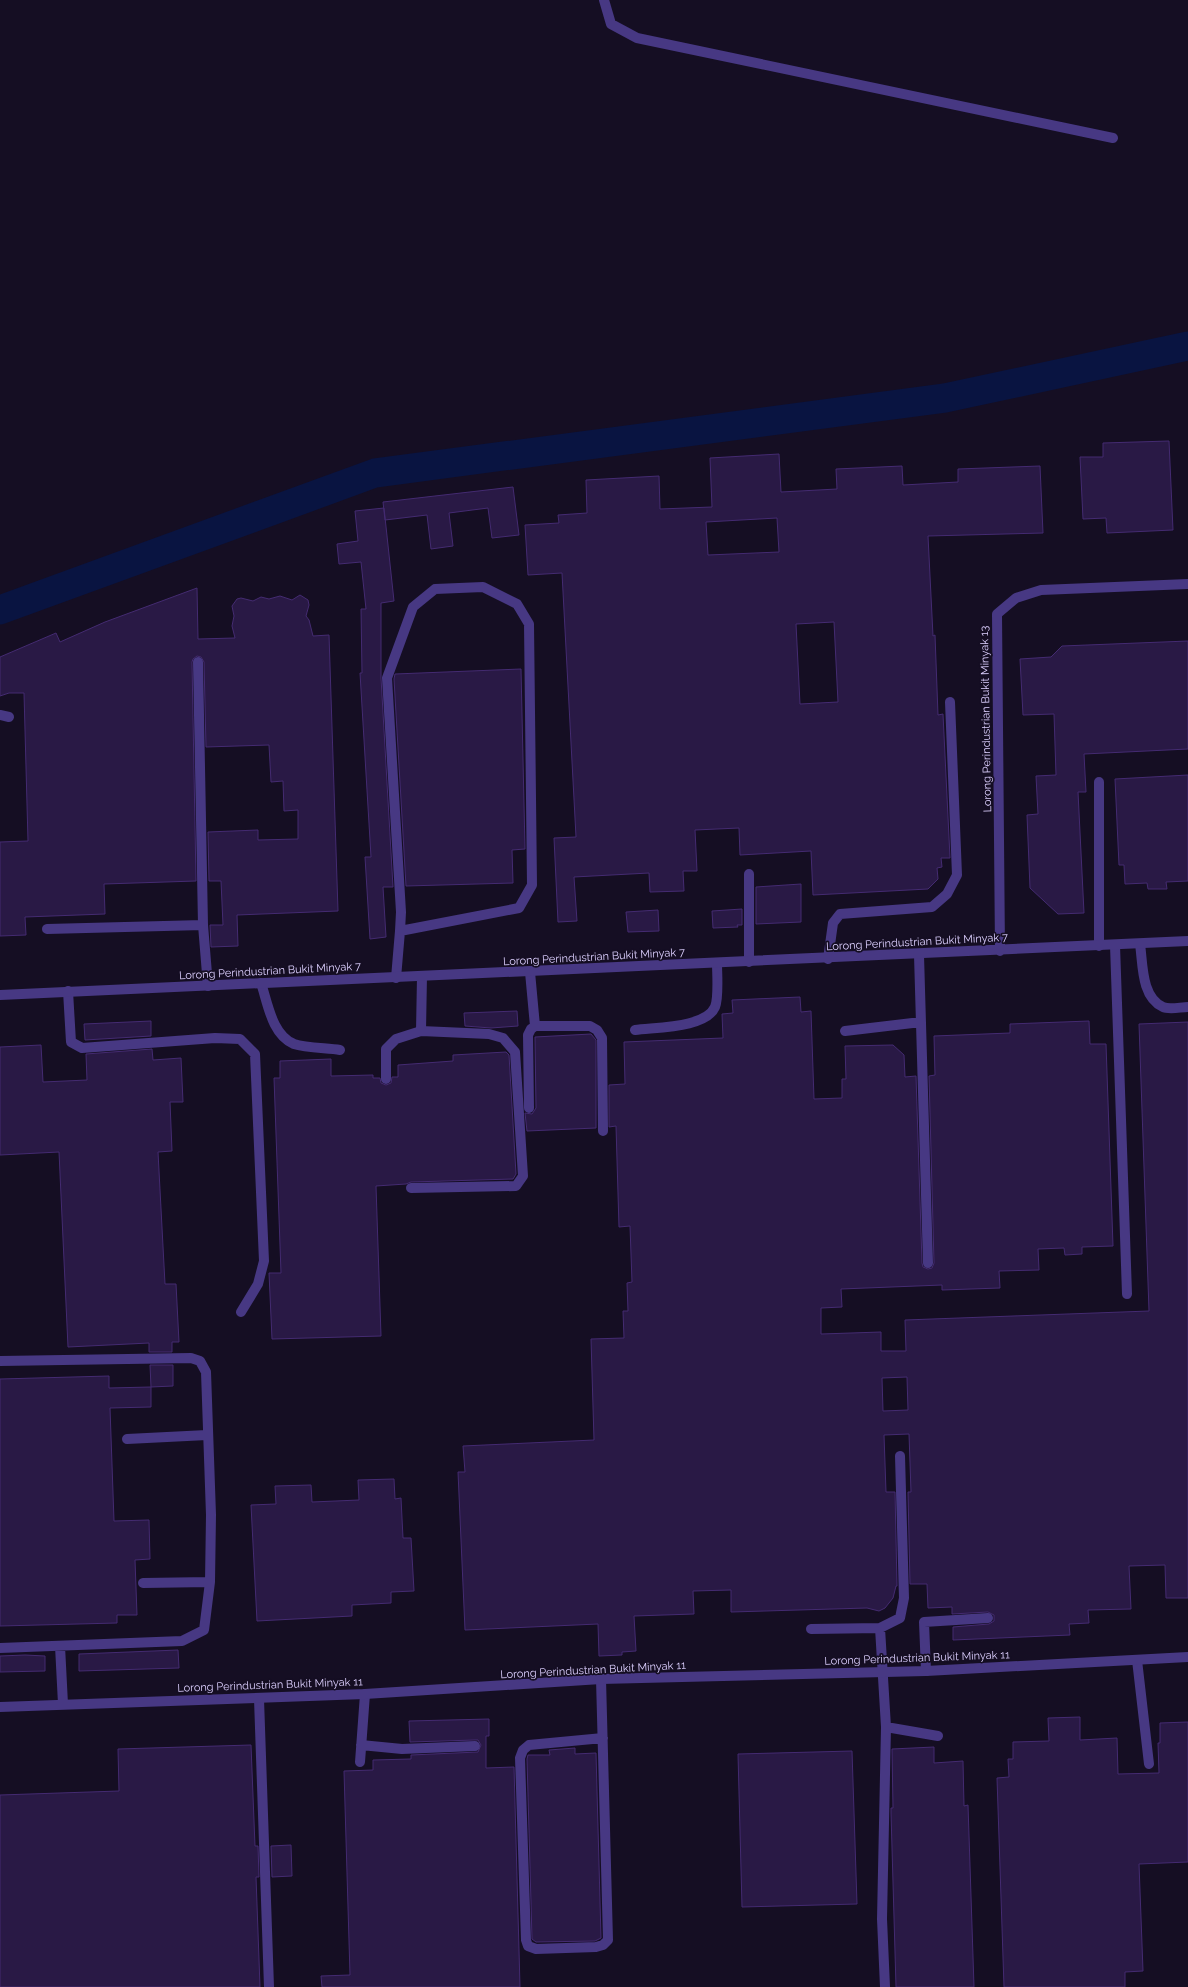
<svg xmlns="http://www.w3.org/2000/svg" width="1188" height="1987" font-family="Raleway,sans-serif">
	<style>
		.lines { fill: none; stroke-linecap: round; stroke-linejoin: round }
		.river { stroke: #091441; stroke-width: 29 }
		.building { fill: #291945; stroke: #442b71; fill-rule: evenodd }
		.service { stroke: #473883; stroke-width: 10 }
		.minor { stroke: #473883; stroke-width: 10 }
		.labels { text-anchor: middle; dominant-baseline: central; stroke-width: 3.5; stroke-linejoin: round; paint-order: stroke }
		.street-label { font-size: 11px; fill: #ddd0ff; stroke: #150e23 }
	</style>
	<rect width="100%" height="100%" fill="#150e23"/>
	<g class="lines">
		<path class="river" d="M0,610L375,473L945,398L1188,346"/>
	</g>
	<path class="building" d="M1169,441L1173,530L1107,533L1106,518L1083,519L1080,457H1103V443Z
		M779,454L781,492L837,489L836,469L902,466L903,485L958,482V469L1040,466L1043,533L928,536L933,636L935,635L938,715L943,714L950,858H941L942,867L937,868L938,879L928,889L813,895L811,851L740,855L739,828L695,830L697,871H683L684,891L650,892L649,873L574,877L577,921L558,922L554,838L576,837L562,573L528,575L525,525L559,523L558,515L587,513L586,480L659,476L660,509L712,507L710,458ZM777,518L779,552L708,555L706,522ZM834,622L838,702L800,704L796,624Z
		M513,487L519,535L492,538L488,508L449,513L453,546L431,549L427,515L385,520L383,502Z
		M384,508L394,601L381,603V678L393,887H383L386,937L370,939L365,857H371L360,673H362L361,609H366L361,562L339,564L337,544L358,541L355,511Z
		M197,588L198,639L235,638L232,626L234,616L232,606L237,599L241,598L253,601L261,597L269,599L280,596L292,600L300,595L308,600L309,605L306,616L309,620L313,636L329,635L338,911L237,915L238,946L211,947L210,925H223L221,881H209L208,832L258,830V840L298,839V810L284,811L283,781L271,782L269,745L206,747L204,662L201,657L197,656L193,659L192,662L196,881L104,884L105,914L25,917L26,935L0,936V842L28,841L24,693H9L0,696V657L56,633L60,642L105,622Z
		M1188,641V749L1084,754L1086,792H1078L1084,913L1058,914L1030,888L1027,815L1038,814L1036,776L1056,775L1054,714L1023,715L1020,659L1051,657L1062,646Z
		M521,669L525,849L512,850L513,883L406,886L394,679L395,674Z
		M1188,775V881L1166,882L1167,889H1148L1147,883L1125,884L1124,865H1119L1115,779Z
		M801,884V922L756,924V887Z
		M742,909V925H737L738,927L713,928L712,911Z
		M658,910L659,931L628,932L626,912Z
		M800,997L801,1012L811,1011L814,1099L842,1098V1079H846L845,1046L893,1045L904,1055L905,1077L916,1076L922,1263L923,1267L928,1269L932,1268L934,1263L929,1076L935,1075L934,1036L1010,1033V1024L1089,1021L1090,1044H1106L1113,1246L1082,1247V1254L1065,1255L1064,1248L1038,1249L1039,1270L999,1271L1000,1288L942,1290V1285L841,1289L842,1307L821,1308V1334L881,1332V1351H906L905,1320L1149,1311L1139,1024L1188,1022V1598H1166L1165,1565L1129,1566L1131,1609L1088,1610L1089,1623L1069,1624L1070,1635L953,1640V1627L989,1624L994,1621V1615L988,1612L952,1614V1607L928,1608L927,1584H910L908,1492H911L909,1434L884,1435L886,1492H895L897,1586H896L893,1598L885,1608L879,1611L867,1608L731,1612V1590L693,1591L694,1614L634,1616L636,1651L622,1652V1655L599,1656L598,1624L465,1630L458,1472H465L463,1446L594,1440L591,1339L624,1338L623,1311H628L627,1283L632,1282L630,1226L619,1227L616,1126L609,1127V1085L625,1084L624,1042L723,1038L722,1014L733,1013L732,1000ZM907,1377L908,1410L883,1411L882,1378Z
		M517,1011L518,1026L491,1028L465,1026L464,1013Z
		M151,1021V1036L85,1040L84,1024Z
		M591,1034L596,1040V1128L527,1131L525,1113L532,1114L536,1108L535,1037Z
		M41,1045L43,1082L87,1080L86,1054L152,1049L153,1060L181,1058L183,1102H170L172,1151L158,1152L165,1284H176L179,1342H172V1352H149V1343L68,1347L59,1152L0,1155V1047Z
		M506,1052L509,1055L516,1174L513,1179L411,1182L406,1184L376,1186L381,1336L272,1339L269,1273H281L274,1078H280V1061L331,1059V1076L373,1075V1078H380L381,1083L386,1085L391,1083L392,1077H398V1065L453,1061V1055Z
		M150,1365H173V1386L151,1387Z
		M109,1376V1388L151,1387V1407L110,1408L114,1521L149,1520L150,1559L135,1560L137,1615H117V1623L0,1626V1379Z
		M394,1479L395,1499L401,1498L403,1538H411L414,1591L391,1592V1603L352,1605V1616L257,1621L251,1505L276,1504L275,1486L311,1485L312,1502L359,1500L358,1480Z
		M178,1650L179,1668L79,1671V1654Z
		M25,1655L45,1656V1671L0,1672V1656Z
		M1080,1717V1740L1117,1738L1118,1774L1159,1773L1158,1743H1160V1723L1188,1722V1862L1139,1864L1143,1971L1125,1972V1987H1004L997,1778L1009,1777L1008,1759H1013V1742L1049,1741L1048,1718Z
		M489,1719V1736H486V1768L514,1767L520,1987H322L321,1976L350,1975L344,1771L373,1770V1760L411,1759V1755L478,1752L481,1745L478,1740H475L410,1742L409,1721Z
		M251,1745L255,1846H258L259,1877H256L260,1987H0V1795L119,1791L118,1749Z
		M934,1747V1763L963,1761L964,1806L968,1805L974,1987H896L891,1813V1808H893L892,1749Z
		M575,1748V1754L596,1753L601,1938L595,1941L536,1942L532,1939L527,1759L528,1755H550L549,1750Z
		M852,1751L857,1904L742,1907L738,1754Z
		M291,1845L292,1876L272,1877L271,1846Z"/>
	<g class="lines">
		<path class="service" d="M604,0L611,24L637,38L1113,138
			M483,587L517,604L529,624L532,885L519,908L400,931L401,912L387,678L413,607L435,589Z
			M198,662L203,925L208,986
			M0,715L9,717
			M47,929L203,925
			M1140,944C1143,964 1141,997 1163,1007C1169,1010 1181,1007 1188,1007
			M1115,945L1127,1294
			M1099,946V782
			M919,955L928,1263
			M828,959L833,923L840,914L932,907L947,894L957,875L950,702
			M749,962V874
			M530,972L535,1026H590L597,1030L602,1038L603,1131
			M396,978L400,931
			M261,983C268,1004 272,1035 294,1044C306,1048 327,1048 340,1050
			M68,991L71,1042L82,1048L215,1038L240,1039L255,1054L264,1261L258,1284L241,1312
			M635,1030C656,1027 706,1028 715,1007C719,998 717,974 717,963
			M845,1031L921,1022
			M386,1079V1049L396,1039L421,1031L422,976
			M529,1108L528,1035L531,1029L535,1026
			M411,1188L516,1186L523,1176L515,1052L503,1038L489,1034L421,1031
			M0,1361L191,1358L200,1361L206,1372L211,1515L210,1582L204,1630L182,1641L0,1648
			M127,1439L207,1435
			M143,1583L210,1582
			M880,1628L886,1727L882,1919L885,1987
			M811,1629L880,1628L900,1618L904,1598L900,1456
			M60,1646L63,1704
			M1137,1660L1149,1764
			M926,1671L924,1622L988,1618
			M601,1679L608,1940L603,1945L596,1947L536,1949L528,1946L526,1940L520,1758L523,1750L529,1745L603,1738
			M259,1699L269,1987
			M886,1727L938,1736
			M361,1745L402,1749L475,1746
			M360,1762L365,1694"/>
		<path class="minor" d="M1000,951L997,614L1016,598L1041,590L1188,584
			M0,995L1188,941
			M0,1707L365,1694L601,1679L926,1671L1188,1657"/>
	</g>
	<g class="labels">
		<g class="street-label">
			<text transform="translate(986 719) rotate(-91)">Lorong Perindustrian Bukit Minyak 13</text>
			<text transform="translate(917 942) rotate(-3)">Lorong Perindustrian Bukit Minyak 7</text>
			<text transform="translate(594 957) rotate(-3)">Lorong Perindustrian Bukit Minyak 7</text>
			<text transform="translate(270 971) rotate(-3)">Lorong Perindustrian Bukit Minyak 7</text>
			<text transform="translate(917 1658) rotate(-2)">Lorong Perindustrian Bukit Minyak 11</text>
			<text transform="translate(593 1670) rotate(-3)">Lorong Perindustrian Bukit Minyak 11</text>
			<text transform="translate(270 1685) rotate(-2)">Lorong Perindustrian Bukit Minyak 11</text>
		</g>
	</g>
</svg>
